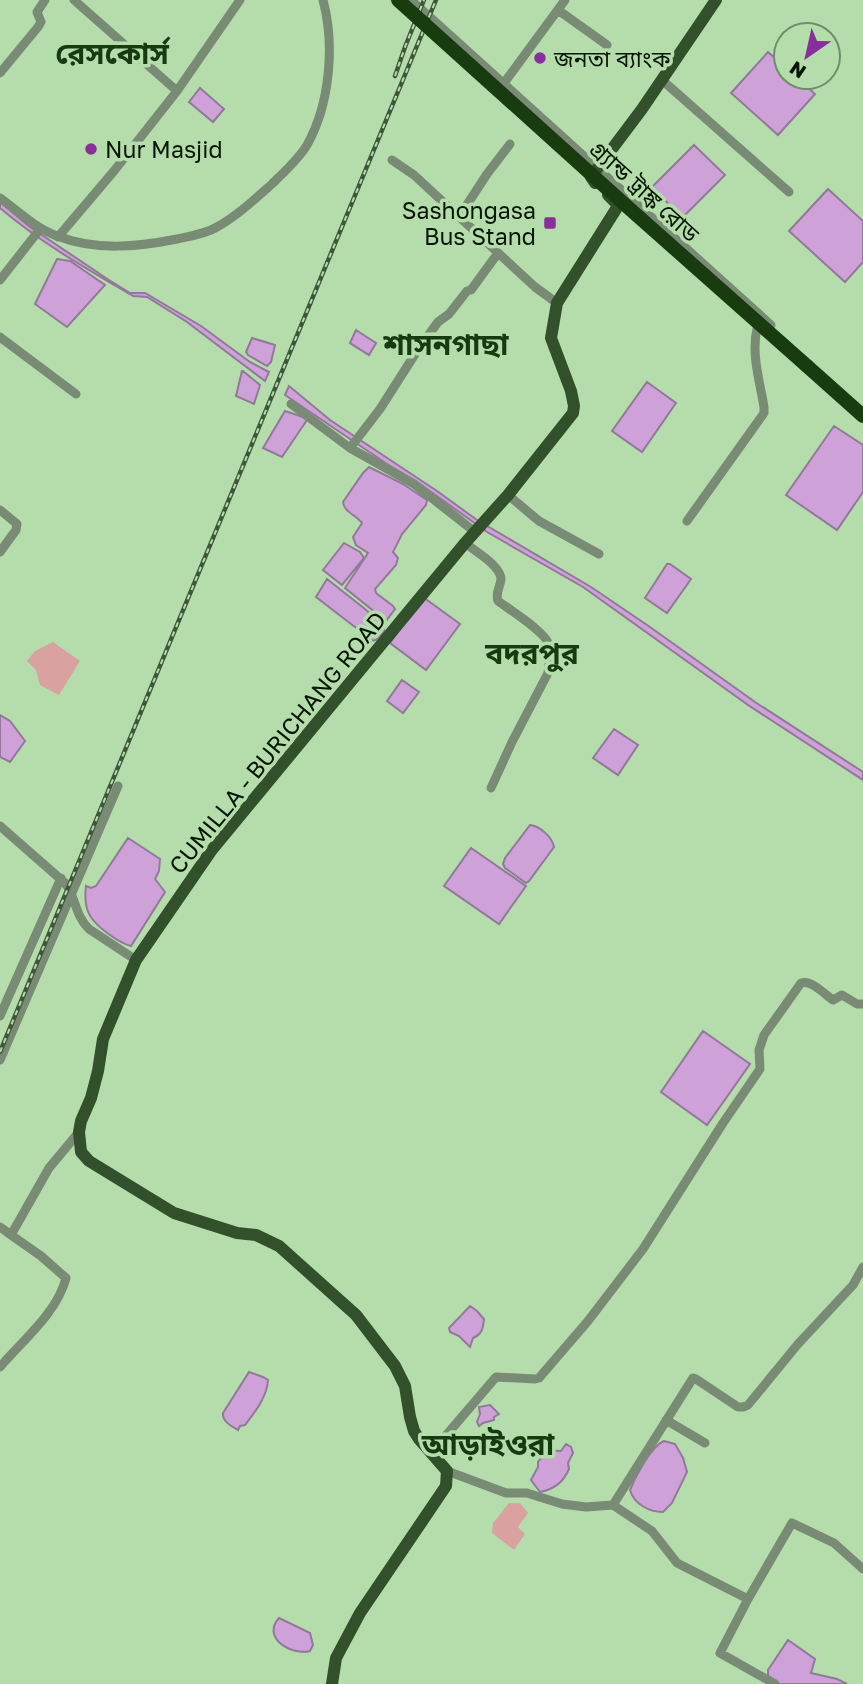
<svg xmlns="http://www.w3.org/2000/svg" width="863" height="1684" font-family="'Golos Text','Noto Sans Bengali',sans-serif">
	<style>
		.green { fill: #d9a2a1 }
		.water { fill: #cea2d9; stroke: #927899; stroke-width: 2 }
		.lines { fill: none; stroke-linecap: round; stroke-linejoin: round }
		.minor { stroke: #798a75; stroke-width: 9 }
		.major { stroke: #33502c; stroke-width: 12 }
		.highway { stroke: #193b10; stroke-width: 14 }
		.rail-casing { stroke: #3f563b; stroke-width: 4.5 }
		.rail { stroke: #b4ddab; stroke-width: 2; stroke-dasharray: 5; stroke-linecap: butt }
		.highway-bridge { stroke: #193b10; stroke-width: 14 }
		.poi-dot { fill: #882f9b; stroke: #b4ddab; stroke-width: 2.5 }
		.labels { text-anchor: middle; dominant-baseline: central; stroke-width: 7; stroke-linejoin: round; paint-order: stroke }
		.poi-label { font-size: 23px; fill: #071505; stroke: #b4ddab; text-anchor: start }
		.street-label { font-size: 23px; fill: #071505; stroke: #b4ddab }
		.district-label { font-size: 30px; font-weight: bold; fill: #173a0f; stroke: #b4ddab }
	</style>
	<rect width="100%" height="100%" fill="#b4ddab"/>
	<path class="green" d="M53,642L80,661L59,695L40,685L36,670L27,661L35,651Z
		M509,1503H520L528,1513L518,1527L525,1534L514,1550L492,1533L493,1523Z"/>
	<path class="water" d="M768,52L786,68V77H796L815,94L778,135L731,93Z
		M200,88L224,109L213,122L189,102Z
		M694,145L725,175L682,218L652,187Z
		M828,189L863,221V262L845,282L789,231Z
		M0,202L30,227L109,280L130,293H145L201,326L250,362L269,372L265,381L187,322L147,297L133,296C87,269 41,243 0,208Z
		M57,259L70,261L105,285L67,327L35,304Z
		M356,330L376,343L369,355L350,343Z
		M252,338L275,345L271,362L267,366L248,355L246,352Z
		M242,371H243L260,385L254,404L236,396Z
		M647,382L676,403L642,452L612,431Z
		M289,386L330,420L437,491L477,520L591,587L650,627L755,702L863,772V780L748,705L583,587L487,532L420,484L387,464L285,395Z
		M285,411L303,417L307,420L282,457L263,448Z
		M834,426L863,445V492L837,530L786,495Z
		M369,467L403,484L427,500L426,505L402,534L393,552L398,558L396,565L375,589L376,593L393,606L395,609L386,621L345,588L368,553L356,545L353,537L362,523C356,515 344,512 343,502L363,473Z
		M344,543L360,552L364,558L342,585L323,570Z
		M667,564H670L691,579L667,613L645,598Z
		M327,579L365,609L384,626V631L376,640L373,641L316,597Z
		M423,597L460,624L426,670L390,643Z
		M402,680L419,692L403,713L387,701Z
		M0,715L10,721L25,741L10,762L0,757Z
		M614,729L638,745L618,775L593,758Z
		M530,825C540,826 552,837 554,847L529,881L526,883L505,868L503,864L505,858Z
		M128,838L160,859L159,871L155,879L165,892L131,946C123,944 117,940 110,935C90,921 83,911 86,886L91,888L96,886Z
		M471,848L526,886L499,924L444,886Z
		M703,1031L750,1064L707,1125L661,1092Z
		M470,1306L477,1311L484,1319C483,1329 482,1334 473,1338L470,1347L459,1336L450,1332L449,1328Z
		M249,1372L263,1377L268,1380C267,1397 255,1412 245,1425L240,1426L238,1430C231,1426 222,1421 223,1413Z
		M490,1405L499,1414L494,1417V1420L483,1423L479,1426L477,1422L480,1414L479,1407Z
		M664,1441L675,1444L683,1458L687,1472L672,1503L663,1512C649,1512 634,1504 630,1490C636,1476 650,1447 664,1441Z
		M566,1444L571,1447L573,1453L568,1463L569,1469C563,1483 554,1489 540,1492L531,1480L538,1467V1462L547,1450L561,1451Z
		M279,1618L310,1633L313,1645L310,1651C292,1656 261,1638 279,1618Z
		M788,1640L815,1659L811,1673L837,1679L847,1684H778L768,1679V1670Z"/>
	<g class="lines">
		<path class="minor" d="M74,0L177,91
			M411,0L771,325
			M558,10L607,45
			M0,73L38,27L41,22L37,12L45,0
			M662,80L789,192
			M504,83L565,0
			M392,160L414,175L535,287L557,303
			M0,198C18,211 35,228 57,236C96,251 137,247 177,239C191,236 205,234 217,227C237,216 255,199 272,184C284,172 298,160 307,145C330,104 335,45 323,0
			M459,217L487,174L510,144
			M58,237L114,171L177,91L240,0
			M0,280L40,229
			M0,337L76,394
			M291,404L350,448L414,484L475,532
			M350,448L380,409L417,351L438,322L449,314L467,291L471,290L498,253
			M508,495L539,521L599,554
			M0,510L17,524L16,530L0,552
			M687,521L764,413V407C760,382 751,354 757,329
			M465,543C475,551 501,566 501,579C500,588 495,593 498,601C510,610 546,632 549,645C551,654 549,665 548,673L512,742L491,788
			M0,826L65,883C76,897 75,916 89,929L136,960
			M0,1016L61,878
			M0,1060L118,786
			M0,1227L11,1235
			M0,1367C23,1340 57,1313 66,1278L41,1256L11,1235L49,1168L79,1132
			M666,1420L705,1443
			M431,1453L496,1377L535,1379L539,1378L588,1321L643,1249L723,1123L760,1069L759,1050L764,1035L801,983C812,980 824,994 833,1000L842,995L857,1004H863
			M447,1471L506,1493H527L562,1504L586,1507L613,1505L652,1531L677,1563L748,1599L792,1523L834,1543L863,1569
			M613,1505L693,1378L696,1379L738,1407H743L748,1405L798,1344L853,1285L863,1267
			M748,1599L720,1653L775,1684"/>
		<path class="major" d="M595,183L591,177L642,109L716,0
			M332,1684L336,1658L360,1613L446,1486L447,1471L419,1439L414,1431L410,1417L405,1386L395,1366L356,1315L279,1246L256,1235L237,1233L174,1213L89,1161L81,1152L79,1132L81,1121L91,1098L98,1071L103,1039L136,960L211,851L465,543L508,495L573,413L574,406L571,391L551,338L557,303L618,206L617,204L608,195"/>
		<path class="highway" d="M807,366L863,416"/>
		<g class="rail-casing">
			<path id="rail" d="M395,76L405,47L424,0
				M0,1052L436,0"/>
		</g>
		<use href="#rail" class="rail"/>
		<path class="highway-bridge" d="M398,0L622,202L807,366"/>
	</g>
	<g class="poi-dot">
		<circle cx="540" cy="58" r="7"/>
		<circle cx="91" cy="149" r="7"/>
		<rect x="543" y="216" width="14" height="14" rx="3.5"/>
	</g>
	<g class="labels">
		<g class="poi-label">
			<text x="554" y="58">জনতা ব্যাংক</text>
			<text x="105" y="149">Nur Masjid</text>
			<text x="536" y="210" text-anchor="end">Sashongasa<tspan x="536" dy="26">Bus Stand</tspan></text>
		</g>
		<g class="street-label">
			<text transform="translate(645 191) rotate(42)">গ্র্যান্ড ট্রাঙ্ক রোড</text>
			<text transform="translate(277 742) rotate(-51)">CUMILLA - BURICHANG ROAD</text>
		</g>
		<g class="district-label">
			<text x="112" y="53">রেসকোর্স</text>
			<text x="446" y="344">শাসনগাছা</text>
			<text x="532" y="653">বদরপুর</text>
			<text x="488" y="1444">আড়াইওরা</text>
		</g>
	</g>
	<g transform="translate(807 56) rotate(214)"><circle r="33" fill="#b4ddab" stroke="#6f8d69" stroke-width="2"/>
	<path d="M0-5L12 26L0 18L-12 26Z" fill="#882f9b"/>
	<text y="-10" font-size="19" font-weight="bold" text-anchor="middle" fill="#071505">N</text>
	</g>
</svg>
